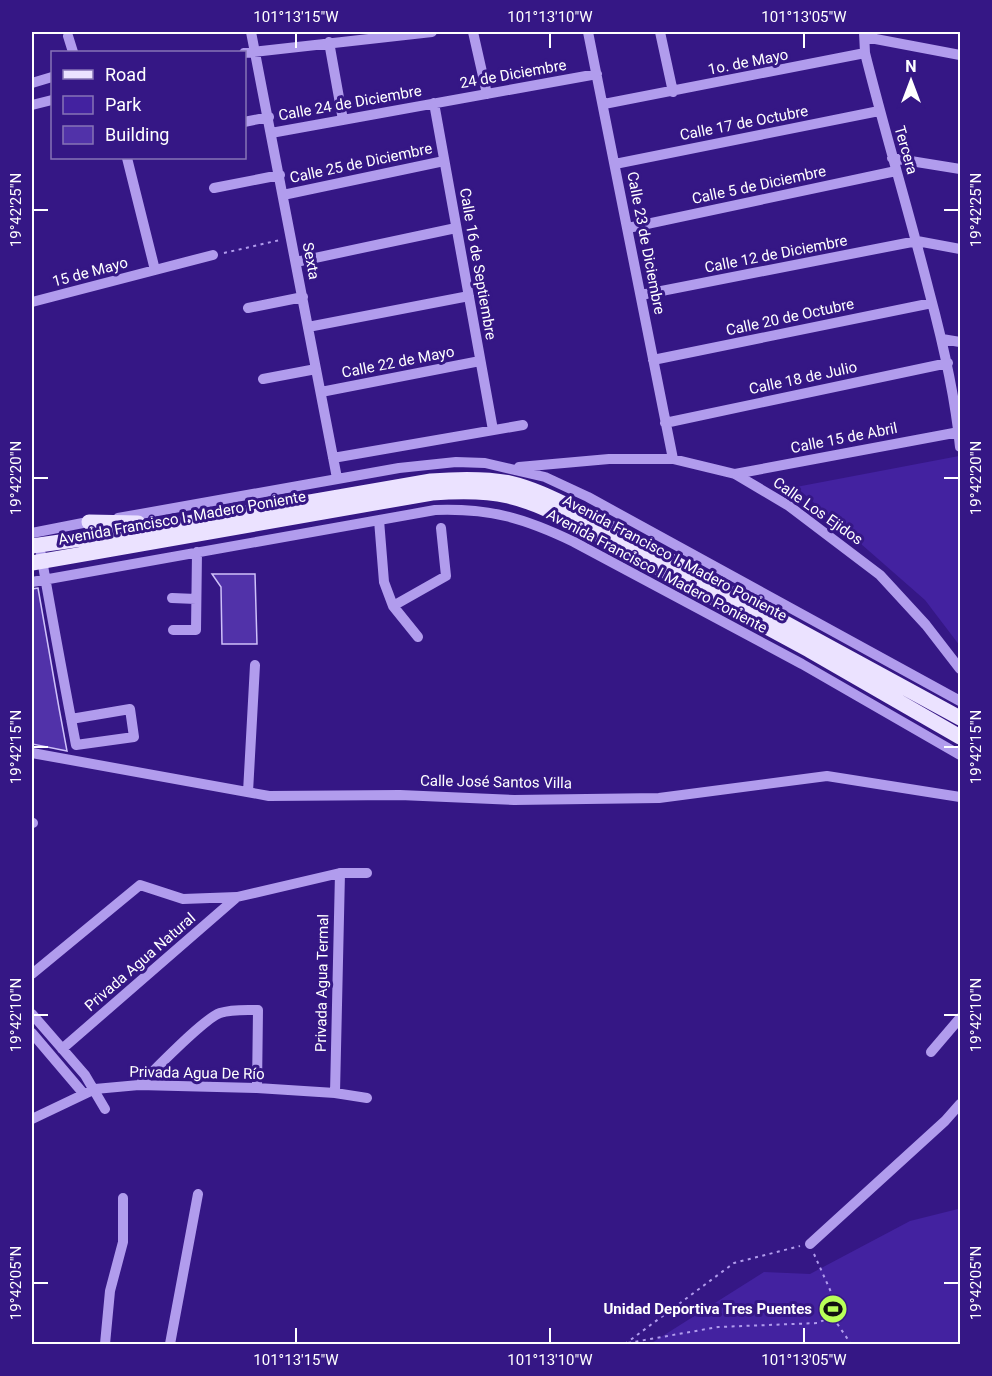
<svg xmlns="http://www.w3.org/2000/svg" width="992" height="1376" font-family="Roboto,sans-serif">
	<style>
		.green { fill: #4322a0 }
		.building { fill: #5132a9; stroke: #cfc1fa; stroke-width: 1.5 }
		.lines { fill: none; stroke-linecap: round; stroke-linejoin: round }
		.path { stroke: #b19ced; stroke-width: 2; stroke-dasharray: 3 4.5; stroke-linecap: butt }
		.minor { stroke: #b19ced; stroke-width: 10 }
		.major { stroke: #ebe2ff; stroke-width: 15 }
		.ticks { fill: none; stroke: #fff; stroke-width: 2 }
		.labels { text-anchor: middle; dominant-baseline: central; stroke-width: 6; stroke-linejoin: round; paint-order: stroke }
		.street-label { font-size: 15px; fill: #fff; stroke: #351785 }
		.poi-label { font-size: 15px; font-weight: bold; fill: #fff; stroke: #351785; text-anchor: end }
		.neatline { fill: none; stroke: #fff; stroke-width: 2 }
		.ticks-label { font-size: 15px; text-anchor: middle; fill: #fff }
	</style>
	<rect width="100%" height="100%" fill="#351785"/>
	<path class="green" d="M959,456L960,474V646L925,600L796,487Z
		M958,1209H960V1344H650L764,1272L810,1274L910,1221Z"/>
	<path class="building" d="M212,574H255L257,644H222L221,587Z
		M38,588L59,708L67,751L32,744V589Z"/>
	<g class="lines">
		<path class="path" d="M224,253L280,240
			M814,1254L831,1292L832,1316L851,1344
			M628,1343L718,1327L818,1323L832,1316
			M625,1344L734,1263L800,1246"/>
		<path class="minor" d="M251,32L337,478
			M473,32L487,94
			M588,32L673,459
			M660,32L673,92
			M864,32L865,53C885,133 909,212 929,291C943,343 955,394 960,447
			M68,36L73,52
			M865,37L960,55
			M329,42L343,120
			M244,53L432,32
			M32,83L52,77
			M434,103L493,430
			M604,104L865,53
			M32,105L52,100
			M244,122L269,117
			M271,133L597,74
			M127,158L155,270
			M892,158L960,169
			M615,164L879,111
			M214,188L280,175
			M283,195L444,161
			M628,228L896,171
			M296,262L456,228
			M641,295L917,241L960,249
			M32,302L213,255
			M248,308L303,297
			M308,327L469,296
			M942,339L960,342
			M653,360L932,303
			M263,379L316,369
			M321,392L480,361
			M665,423L948,363
			M333,458L523,425
			M519,467L609,459H673L735,474L789,506L880,575L926,625L960,669
			M735,474L959,432
			M118,518L399,468L456,462L485,463L545,477L588,497L960,701
			M379,520L384,582L393,606L418,637
			M32,533L93,521
			M41,554C52,618 64,682 76,745L134,737L130,709L71,719
			M32,582L435,510C490,508 524,518 574,542L802,664L960,755
			M172,598L196,599
			M393,606L446,576L441,528
			M173,630H196L197,552
			M32,753L269,796L400,795L514,800L659,798L827,776L960,797
			M248,792L255,665
			M32,823H33
			M32,974L140,885L183,899L237,897L340,873H367
			M32,1014L85,1075L105,1109
			M32,1033L83,1093
			M62,1049L237,897
			M931,1052L960,1018
			M139,1085C155,1070 203,1019 220,1013C232,1009 246,1010 258,1010L257,1088
			M335,1093L340,873
			M32,1119L95,1089L139,1085L257,1088L335,1093L367,1098
			M810,1244L945,1121L960,1104
			M105,1344L110,1291L123,1242V1198
			M170,1344L198,1194"/>
		<path class="major" d="M89,522L138,523
			M32,546L159,528L431,481C457,479 484,478 510,483C536,489 560,502 583,513L960,718
			M32,563L432,493C457,491 483,490 508,496C532,501 556,514 578,524L809,650L960,737"/>
	</g>
	<path class="ticks" d="M296,33V48M550,33V48M804,33V48M33,210H48M944,210H959M33,478H48M944,478H959M33,747H48M944,747H959M33,1015H48M944,1015H959M33,1283H48M944,1283H959M296,1328V1343M550,1328V1343M804,1328V1343"/>
	<defs>
		<g id="stadium-disc" transform="scale(1.5)"><circle r="9.5" fill="#b9ff58" stroke="#351785"/><path d="M0-5a6.5 5 0 1 0 0 10a6.5 5 0 1 0 0-10ZM-3.5-1.8h7v3.6h-7Z" fill="#111"/></g>
	</defs>
	<g fill-rule="evenodd">
		<use href="#stadium-disc" x="833" y="1309"/>
	</g>
	<g class="labels">
		<g class="street-label">
			<text transform="translate(748 62) rotate(-11)">1o. de Mayo</text>
			<text transform="translate(513 74) rotate(-10)">24 de Diciembre</text>
			<text transform="translate(350 103) rotate(-10)">Calle 24 de Diciembre</text>
			<text transform="translate(744 123) rotate(-11)">Calle 17 de Octubre</text>
			<text transform="translate(906 150) rotate(74)">Tercera</text>
			<text transform="translate(361 163) rotate(-12)">Calle 25 de Diciembre</text>
			<text transform="translate(759 185) rotate(-12)">Calle 5 de Diciembre</text>
			<text transform="translate(646 243) rotate(79)">Calle 23 de Diciembre</text>
			<text transform="translate(776 254) rotate(-11)">Calle 12 de Diciembre</text>
			<text transform="translate(311 261) rotate(79)">Sexta</text>
			<text transform="translate(478 264) rotate(80)">Calle 16 de Septiembre</text>
			<text transform="translate(90 272) rotate(-15)">15 de Mayo</text>
			<text transform="translate(790 317) rotate(-12)">Calle 20 de Octubre</text>
			<text transform="translate(398 362) rotate(-11)">Calle 22 de Mayo</text>
			<text transform="translate(803 378) rotate(-12)">Calle 18 de Julio</text>
			<text transform="translate(844 438) rotate(-11)">Calle 15 de Abril</text>
			<text transform="translate(818 511) rotate(35)">Calle Los Ejidos</text>
			<text transform="translate(182 518) rotate(-10)">Avenida Francisco I. Madero Poniente</text>
			<text transform="translate(675 558) rotate(28)">Avenida Francisco I. Madero Poniente</text>
			<text transform="translate(657 571) rotate(28)">Avenida Francisco I Madero Poniente</text>
			<text transform="translate(496 782) rotate(1)">Calle José Santos Villa</text>
			<text transform="translate(140 962) rotate(-41)">Privada Agua Natural</text>
			<text transform="translate(322 983) rotate(-89)">Privada Agua Termal</text>
			<text transform="translate(197 1073) rotate(1)">Privada Agua De Río</text>
		</g>
		<g class="poi-label">
			<text x="812" y="1309">Unidad Deportiva Tres Puentes</text>
		</g>
	</g>
	<rect width="992" height="1376" fill="none" stroke="#351785" stroke-width="66"/>
	<rect x="51" y="51" width="195" height="108" fill="#351785" stroke="#8674b6" stroke-width="1.5"/>
	<rect x="63" y="70" width="30" height="9" fill="#ebe2ff" stroke="#8674b6" stroke-width="1.5"/>
	<text x="105" y="81" font-size="18" fill="#ffffff">Road</text>
	<rect x="63" y="96" width="30" height="18" fill="#4322a0" stroke="#8674b6" stroke-width="1.5"/>
	<text x="105" y="111" font-size="18" fill="#ffffff">Park</text>
	<rect x="63" y="126" width="30" height="18" fill="#5132a9" stroke="#8674b6" stroke-width="1.5"/>
	<text x="105" y="141" font-size="18" fill="#ffffff">Building</text>
	<g transform="translate(911 81)" stroke="#351785" stroke-width="4.5" paint-order="stroke">
	<path d="M0-4.5L10 22L0 15L-10 22Z" fill="#ffffff"/>
	<text y="-9" font-size="16" font-weight="bold" text-anchor="middle" fill="#ffffff">N</text>
	</g>
	<rect x="33" y="33" width="926" height="1310" class="neatline"/>
	<g class="ticks-label">
		<text x="296" y="22">101°13'15"W</text>
		<text x="550" y="22">101°13'10"W</text>
		<text x="804" y="22">101°13'05"W</text>
		<text transform="translate(16 210) rotate(-90)" y="5">19°42'25"N</text>
		<text transform="translate(976 210) rotate(-90)" y="5">19°42'25"N</text>
		<text transform="translate(16 478) rotate(-90)" y="5">19°42'20"N</text>
		<text transform="translate(976 478) rotate(-90)" y="5">19°42'20"N</text>
		<text transform="translate(16 747) rotate(-90)" y="5">19°42'15"N</text>
		<text transform="translate(976 747) rotate(-90)" y="5">19°42'15"N</text>
		<text transform="translate(16 1015) rotate(-90)" y="5">19°42'10"N</text>
		<text transform="translate(976 1015) rotate(-90)" y="5">19°42'10"N</text>
		<text transform="translate(16 1283) rotate(-90)" y="5">19°42'05"N</text>
		<text transform="translate(976 1283) rotate(-90)" y="5">19°42'05"N</text>
		<text x="296" y="1365">101°13'15"W</text>
		<text x="550" y="1365">101°13'10"W</text>
		<text x="804" y="1365">101°13'05"W</text>
	</g>
</svg>
